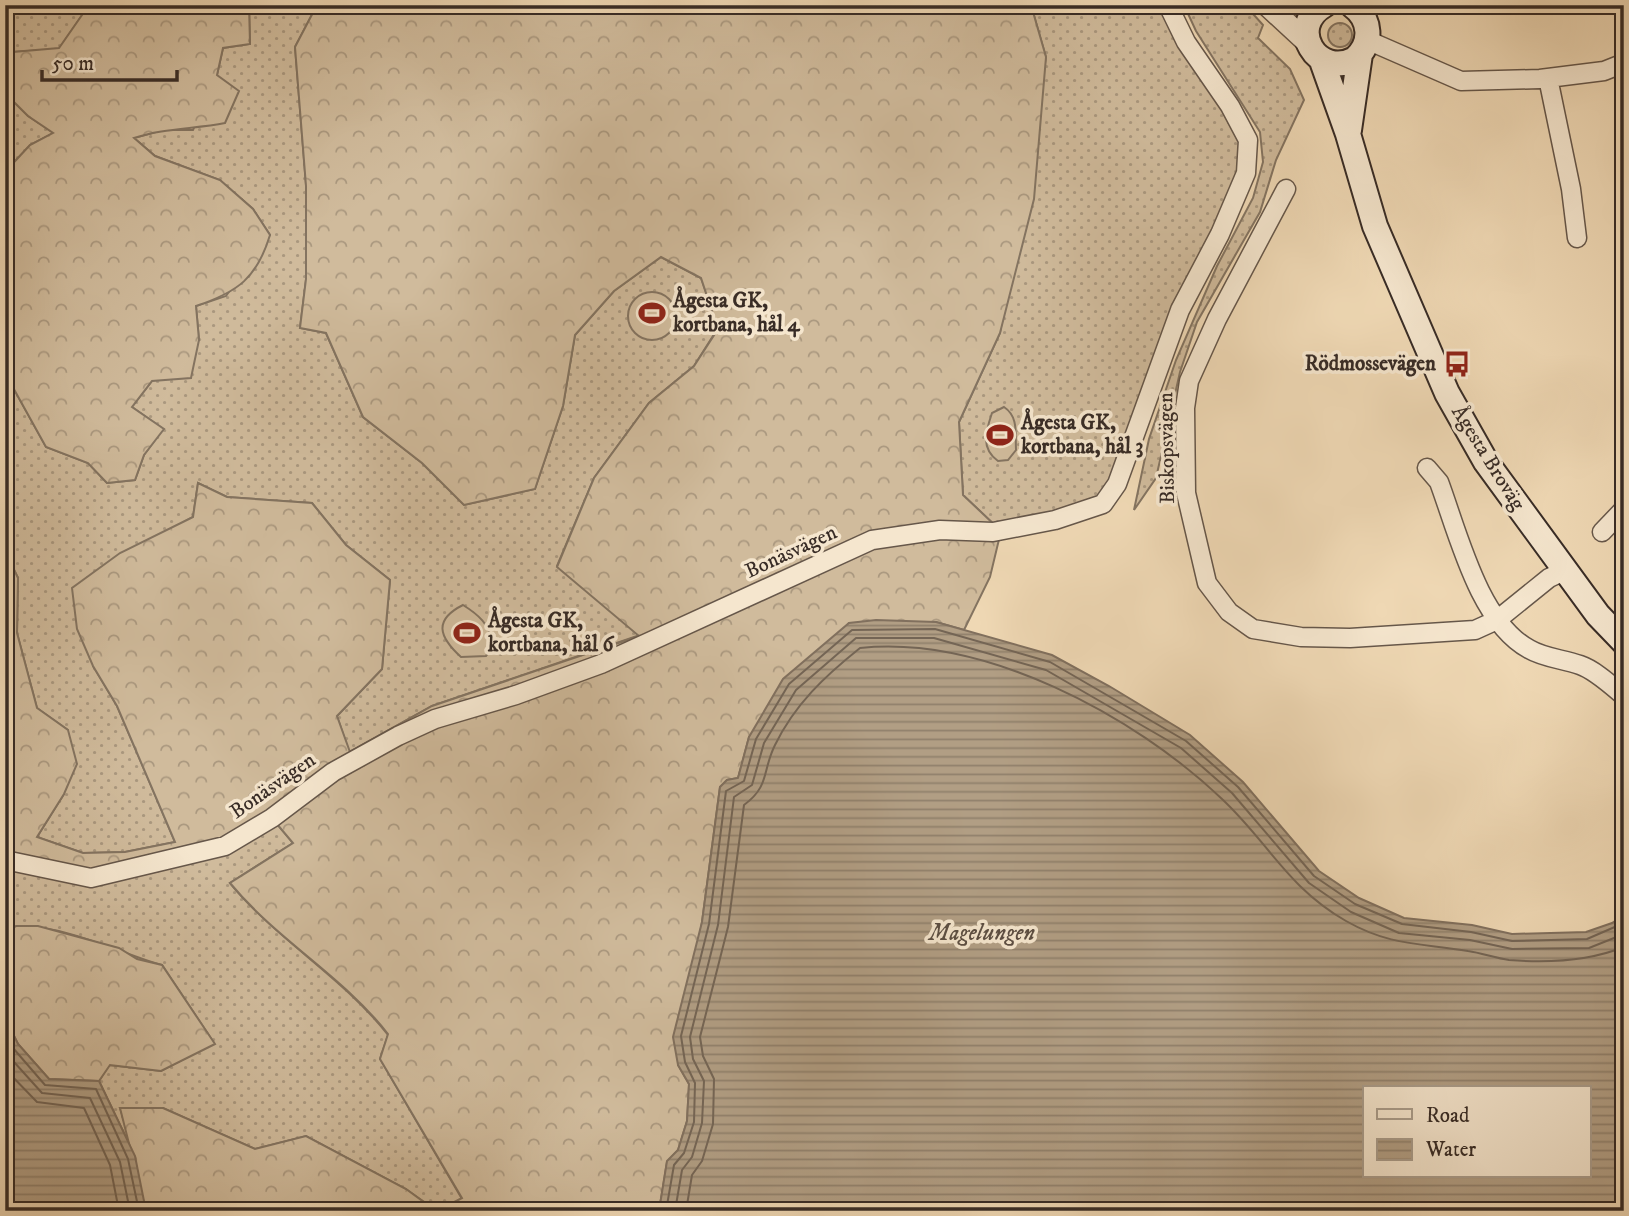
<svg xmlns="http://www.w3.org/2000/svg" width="1629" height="1216" font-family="'IM FELL DW Pica',serif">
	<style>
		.grass { fill: url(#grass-dots); stroke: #847461; stroke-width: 2 }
		.forest { fill: url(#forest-crowns); stroke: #847461; stroke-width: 2 }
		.pitch { fill: #d0bb9c; stroke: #847461; stroke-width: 2 }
		.water { fill: url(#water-rules); stroke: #81705e; stroke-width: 2; fill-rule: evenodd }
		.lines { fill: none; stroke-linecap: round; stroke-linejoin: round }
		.shore { stroke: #746555; stroke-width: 2 }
		.minor-casing { stroke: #66574a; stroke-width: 21 }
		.tertiary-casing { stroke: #66574a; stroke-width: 24 }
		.secondary-casing { stroke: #382c26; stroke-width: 28 }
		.minor { stroke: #f5e6ce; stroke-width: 18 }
		.tertiary { stroke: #f5e6ce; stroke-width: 21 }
		.secondary { stroke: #f5e6ce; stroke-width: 24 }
		.labels { text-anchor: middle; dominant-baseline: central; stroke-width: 7; stroke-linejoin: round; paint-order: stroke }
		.poi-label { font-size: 21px; font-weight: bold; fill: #382c26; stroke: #f5e6ce; text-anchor: start }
		.street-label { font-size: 21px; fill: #382c26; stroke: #f5e6ce }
		.water-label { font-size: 23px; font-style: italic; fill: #5c4e42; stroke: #f5e6ce }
	</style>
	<defs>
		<pattern id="grass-dots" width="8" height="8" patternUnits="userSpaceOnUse" patternTransform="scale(1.75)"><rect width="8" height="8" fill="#d0bb9c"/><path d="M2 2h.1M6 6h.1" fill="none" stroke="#aa987f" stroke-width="1.8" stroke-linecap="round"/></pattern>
		<pattern id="forest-crowns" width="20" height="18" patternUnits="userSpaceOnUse" patternTransform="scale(1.75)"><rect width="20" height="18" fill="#d0bb9c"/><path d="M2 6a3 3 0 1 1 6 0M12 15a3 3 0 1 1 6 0" fill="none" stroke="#aa987f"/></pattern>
		<pattern id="water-rules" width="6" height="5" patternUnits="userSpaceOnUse" patternTransform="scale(1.75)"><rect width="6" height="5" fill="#b19e84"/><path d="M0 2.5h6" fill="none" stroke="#91816c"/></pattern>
	</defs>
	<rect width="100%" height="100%" fill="#efd8b4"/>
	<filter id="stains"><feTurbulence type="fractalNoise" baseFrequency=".00286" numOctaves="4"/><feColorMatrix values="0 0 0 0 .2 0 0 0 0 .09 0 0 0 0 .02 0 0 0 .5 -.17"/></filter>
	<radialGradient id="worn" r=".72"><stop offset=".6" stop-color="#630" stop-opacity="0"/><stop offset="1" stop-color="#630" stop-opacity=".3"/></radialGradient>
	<path class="grass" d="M5,5H89L59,49L13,52L5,75Z
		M249,5H317L295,47L306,185V279L300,328L326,333L363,417L422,463L464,505L535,489L563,406L575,335L614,291L661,257L701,278L718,328L694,366L649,403L594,478L557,566L640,635L432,706L349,752L337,716L382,669L390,580L346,545L312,503L227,497L198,483L193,517L164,533L93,666L117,706L175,842L125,852L83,853L37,837L64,794L68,730L37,708L17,633L18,578L5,551V373L46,447L88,463L107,483L135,480L144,455L163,429L132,407L152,381L199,340L196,306L226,296L270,235L253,209L220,180L155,156L134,138L163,130H193L217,75L223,48L250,44Z
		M1031,5H1168L1248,140L1246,173L1102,504L1001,531L963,495L959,422L1000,333L1046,57Z
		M1184,5H1245L1263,25L1258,38L1290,69L1304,100L1276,160L1260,212L1197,322L1180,372L1156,478L1134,510L1149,439L1176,360L1217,266L1253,198L1263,162L1260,132L1196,31Z
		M1328 35a12 12 0 1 1 24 0a12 12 0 1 1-24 0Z
		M5,93L28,116L54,133L30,145L5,172Z
		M272,818L293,843L230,883C278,941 343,977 388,1035L380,1059L462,1199L437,1211L406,1189L306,1136L255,1149L163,1108H120L135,1156L99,1081L109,1065L161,1071L214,1043L162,965C125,956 39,912 5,932V860L91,878Z"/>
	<path class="forest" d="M89,5H249L250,44L223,48L217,75L239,91L225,123C195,129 163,128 134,138L155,156L220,180L253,209L270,235C257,278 238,292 196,306L199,340L191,378L152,381L132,407L164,429L144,455L135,480L107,483L88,463L46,447L5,373V172L30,145L53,133L28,116L5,93V75L13,52L59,48Z
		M317,5H1031L1046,57L1034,199L1000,333L959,422L963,495L1001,531L990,577L964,630L936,622L849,623L749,737L738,778L727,780L720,787L702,922L678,1065L689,1084L687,1121L678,1150L667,1162L659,1211H437L462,1198L380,1059L388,1034C343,976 278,941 230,883L293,843L272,818L225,846L91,878L5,860V551L18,578L17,633L37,708L68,730L77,764L64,794L37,837L83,853L125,852L175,842L117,706L93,666L77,629L72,588L120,553L193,517L198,483L227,497L312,503L346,545L390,580L382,669L337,716L350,752L432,706L639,636L557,567L594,478L649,403L694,366L718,329L701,278L661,257L614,291L575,335L563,406L535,489L464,505L422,463L363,417L326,333L300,328L306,279V186L295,47Z
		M16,926H38L119,948L137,959L162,965L215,1044L161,1071L110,1065L99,1081L49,1079L18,1044L5,1018V932Z
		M120,1108H163L255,1149L306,1136L406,1189L436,1211H146Z"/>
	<path class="pitch" d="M628 316a24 24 0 1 1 48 0a24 24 0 1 1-48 0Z
		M1004,407C1019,417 1015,434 1016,450L1008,460L998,461C980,448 986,431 992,413Z
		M463,605C479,615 489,624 493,643L486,656L461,657C439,637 433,620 463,605Z"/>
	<path class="water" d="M876,620L936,622L1052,655L1109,686L1190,735L1243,782L1319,871L1359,898L1404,918L1472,925L1512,934L1586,932L1612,923L1624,915V1211H659L667,1161L678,1150L687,1121L689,1084L678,1065L673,1037L702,922L720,787L727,780L738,778L749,737L783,679L849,623ZM1365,1088H1589V1176H1365Z
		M5,1018L18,1044L49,1079L99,1081L135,1156L146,1211H5Z"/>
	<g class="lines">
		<path class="shore" d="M5,1034L13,1048L45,1085L96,1089L128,1159L139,1211
			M5,1052L42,1093L90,1098L120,1162L130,1211
			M5,1069L37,1102L84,1108L110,1165L119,1211
			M666,1211L674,1165L684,1153L694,1122L695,1083L685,1062L681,1036L709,924L726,791L744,781L756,739L789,684L852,630L935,629L1050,662L1186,741L1238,787L1314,876L1355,904L1402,924L1471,932L1512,941L1587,939L1624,923
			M675,1211L682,1170L692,1157L702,1123L704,1081L693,1059L690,1037L718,925L734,797L752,785L764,743L796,690L856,638H934L1046,670L1181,748L1232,793L1309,883L1351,912L1399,933L1470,940L1512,949L1589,948L1624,934
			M686,1211L692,1175L702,1161L713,1124L714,1079L703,1056L700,1037L728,927L744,805C770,786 762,771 775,745C795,704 825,676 860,648C984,635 1134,715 1222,799C1268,842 1287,887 1346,921C1390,946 1420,943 1468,951C1482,953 1495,958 1509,960C1547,963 1589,961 1624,947"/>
		<g class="minor-casing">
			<path id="minor" d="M1367,40L1461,81L1540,79L1604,71L1624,63
				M1548,78L1571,189L1577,238
				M1286,189L1217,319L1189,381L1185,408L1186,493L1207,583L1229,612L1253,629L1301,637L1350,638L1475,630L1497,620L1549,578L1564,571
				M1427,468L1439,482C1458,533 1479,622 1529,649C1544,658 1563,659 1580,665C1595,670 1612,686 1624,696
				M1602,532L1624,509
				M5,860L91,878L225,846L272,818L333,772L398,736L435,719L516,695L601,664L872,540L940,530L993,532L1055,520L1103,504L1117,484L1180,310L1220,234L1246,173L1248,140L1230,106L1186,42L1168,5"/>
		</g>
		<g class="tertiary-casing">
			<path id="tertiary" d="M1267,5L1306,41"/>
		</g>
		<g class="secondary-casing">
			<path id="secondary" d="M1324,5C1286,27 1317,79 1355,59C1373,43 1371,19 1352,5
				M1322,61L1348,134L1375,226L1447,393L1486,462L1598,615L1624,642
				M1349,130L1360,54"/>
		</g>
		<use href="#minor" class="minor"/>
		<use href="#tertiary" class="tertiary"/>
		<use href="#secondary" class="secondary"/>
	</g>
	<defs>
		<g id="stadium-bare" transform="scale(2.1)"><path d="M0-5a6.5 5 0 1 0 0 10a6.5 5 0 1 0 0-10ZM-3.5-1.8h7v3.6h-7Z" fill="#8f2418" stroke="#f5e6ce" stroke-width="2.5" paint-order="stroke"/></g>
		<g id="bus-bare" transform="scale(2.1)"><path d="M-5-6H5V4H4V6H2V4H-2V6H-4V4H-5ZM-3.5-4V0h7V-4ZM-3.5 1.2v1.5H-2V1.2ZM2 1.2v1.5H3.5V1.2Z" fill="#8f2418" stroke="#f5e6ce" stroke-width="2.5" paint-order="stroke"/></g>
	</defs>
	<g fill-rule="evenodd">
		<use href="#stadium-bare" x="652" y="313"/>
		<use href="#bus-bare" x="1457" y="364"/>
		<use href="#stadium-bare" x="1000" y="435"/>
		<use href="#stadium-bare" x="467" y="633"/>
	</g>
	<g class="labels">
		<g class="poi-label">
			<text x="673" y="301">Ågesta GK,<tspan x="673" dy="24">kortbana, hål 4</tspan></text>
			<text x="1436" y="364" text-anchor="end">Rödmossevägen</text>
			<text x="1021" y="423">Ågesta GK,<tspan x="1021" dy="24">kortbana, hål 3</tspan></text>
			<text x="488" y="621">Ågesta GK,<tspan x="488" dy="24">kortbana, hål 6</tspan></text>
		</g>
		<g class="street-label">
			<text transform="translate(1167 448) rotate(-91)">Biskopsvägen</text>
			<text transform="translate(1488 458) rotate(58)">Ågesta Broväg</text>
			<text transform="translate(791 552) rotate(-25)">Bonäsvägen</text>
			<text transform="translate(273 786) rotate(-35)">Bonäsvägen</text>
		</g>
		<g class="water-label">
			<text x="982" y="933">Magelungen</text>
		</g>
	</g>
	<rect width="1629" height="1216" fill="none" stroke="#efd8b4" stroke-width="28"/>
	<rect x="7" y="7" width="1615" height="1202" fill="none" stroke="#382c26" stroke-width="3.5"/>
	<rect x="14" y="14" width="1601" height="1188" fill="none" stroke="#382c26" stroke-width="2"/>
	<rect x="1363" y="1086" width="228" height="91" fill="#f5e6ce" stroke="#a99c8b" stroke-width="2"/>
	<rect x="1377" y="1109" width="35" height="10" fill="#f5e6ce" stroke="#a99c8b" stroke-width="2"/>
	<text x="1426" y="1122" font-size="21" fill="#382c26">Road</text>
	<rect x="1377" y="1139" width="35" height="21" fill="url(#water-rules)" stroke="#a99c8b" stroke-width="2"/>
	<text x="1426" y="1156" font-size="21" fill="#382c26">Water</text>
	<path d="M42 70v10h135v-10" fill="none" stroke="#382c26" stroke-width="3.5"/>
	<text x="52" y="70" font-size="21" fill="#382c26" stroke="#f5e6ce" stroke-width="5" paint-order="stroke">50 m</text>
	<rect width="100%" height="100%" filter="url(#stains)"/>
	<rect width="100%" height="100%" fill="url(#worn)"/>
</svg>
